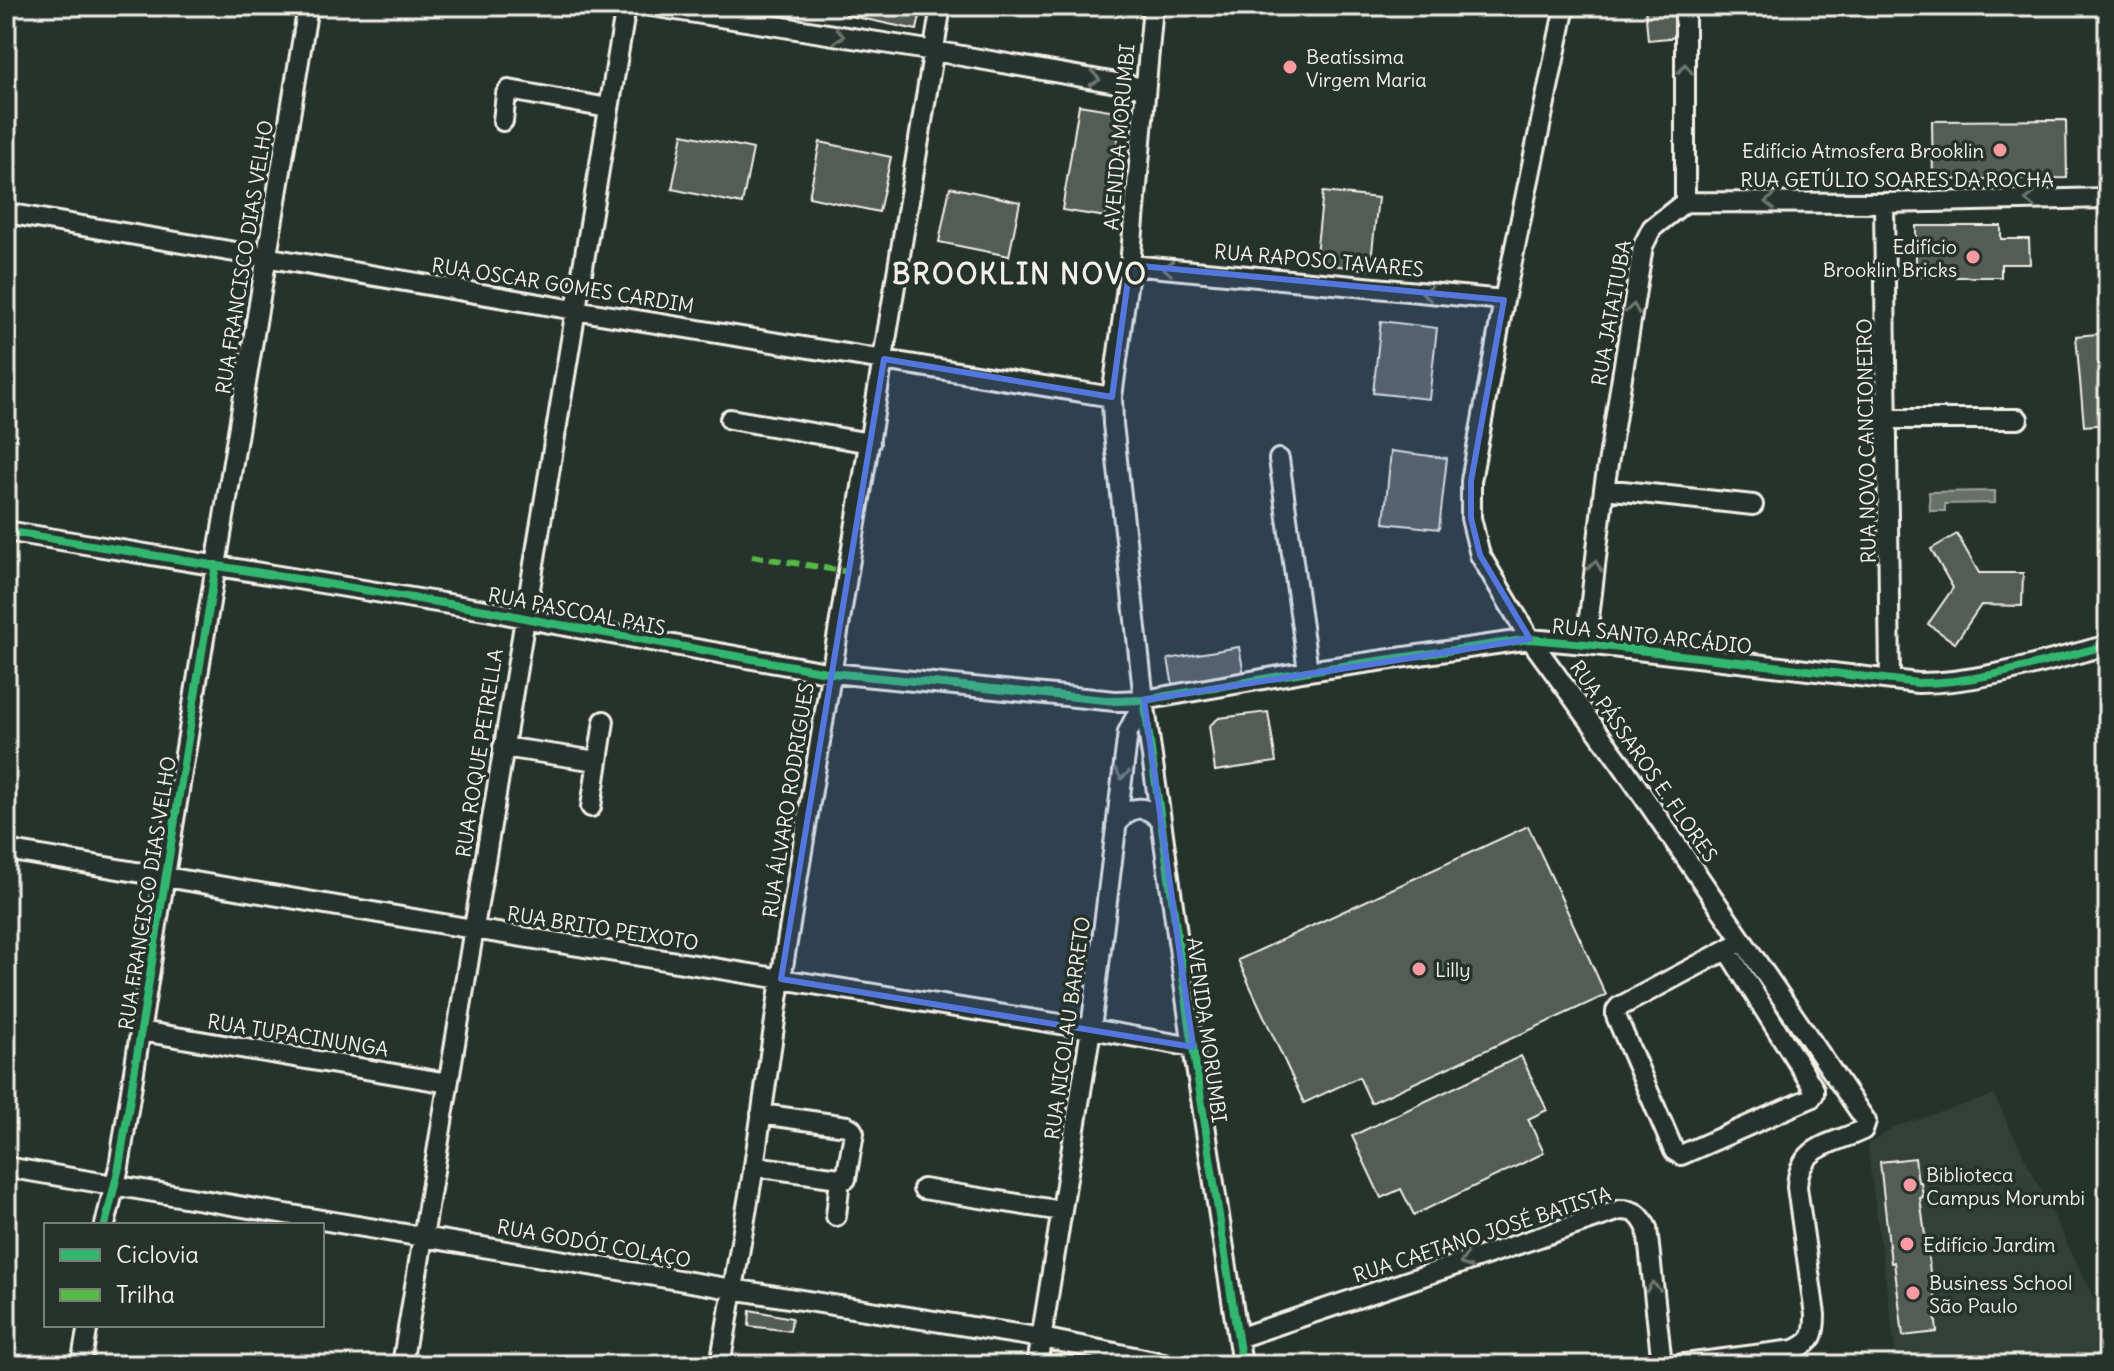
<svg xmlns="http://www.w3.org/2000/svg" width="2114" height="1371" font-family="Delius,sans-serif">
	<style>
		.built { fill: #333f39 }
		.water { fill: #676f68; stroke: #9fa39b; stroke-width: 2 }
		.building { fill: #525c55; stroke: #f4f1e8; stroke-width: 2 }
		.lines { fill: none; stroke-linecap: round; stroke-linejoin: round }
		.minor-casing { stroke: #f4f1e8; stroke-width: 24 }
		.minor { stroke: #26332d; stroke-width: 18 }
		.quiet { stroke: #58b947; stroke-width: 6; stroke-dasharray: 12 6; stroke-linecap: butt }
		.cycleway-casing { stroke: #26332d; stroke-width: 13 }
		.cycleway { stroke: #33b770; stroke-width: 8 }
		.oneway { stroke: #6e766e }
		.marked { fill: #5377dc; fill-opacity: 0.2; stroke: #5377dc; stroke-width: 6; stroke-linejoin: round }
		.poi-dot { fill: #ff9aa2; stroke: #26332d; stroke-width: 3 }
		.labels { text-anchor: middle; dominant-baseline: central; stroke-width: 7; stroke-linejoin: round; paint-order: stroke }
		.poi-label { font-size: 20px; fill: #f4f1e8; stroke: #26332d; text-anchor: start }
		.street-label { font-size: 20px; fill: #f4f1e8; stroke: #26332d }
		.district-label { font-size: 28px; font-weight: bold; letter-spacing: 2px; fill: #f4f1e8; stroke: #26332d }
	</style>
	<rect width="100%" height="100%" fill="#26332d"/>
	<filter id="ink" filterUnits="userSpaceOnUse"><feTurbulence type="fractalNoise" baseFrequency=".0125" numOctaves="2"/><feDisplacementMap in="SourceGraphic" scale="16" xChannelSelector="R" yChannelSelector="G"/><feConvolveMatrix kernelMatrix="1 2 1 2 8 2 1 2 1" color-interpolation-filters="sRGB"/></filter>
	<g filter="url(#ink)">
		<path class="built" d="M1994,1095L2096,1302L2108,1332V1365H1920L1918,1354L1896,1356L1867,1145L1894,1127Z"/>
		<path class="water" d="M1995,491V503L1945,504V511H1930L1929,492Z"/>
		<path class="building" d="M848,6H922L917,30L846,15Z
			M1645,6H1676L1679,37L1648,40Z
			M1079,105L1122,112L1106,217L1062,210Z
			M2066,120L2067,178L1933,180L1932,121Z
			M683,134L753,149L742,204L672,189Z
			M820,142L891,157L879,212L809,197Z
			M950,187L1020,202L1009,256L939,242Z
			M1323,192L1378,198L1370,270L1315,263Z
			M1916,226H2001V239H2029L2030,264H2001V277H1916Z
			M1381,321L1437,328L1429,399L1373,393Z
			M2108,333V424L2084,426L2076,336Z
			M1391,451L1447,458L1439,529L1384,523Z
			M1957,534L1979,573H2023L2022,606L1981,605L1955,643L1928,624L1953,588L1931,549Z
			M1239,647L1244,674L1173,686L1168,659Z
			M1268,712L1276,762L1215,771L1209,726L1219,718Z
			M1528,826L1606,995L1371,1103L1359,1077L1304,1103L1238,960Z
			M1521,1056L1547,1110L1528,1119L1544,1153L1414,1215L1401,1189L1381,1198L1352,1136Z
			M1915,1158L1918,1182H1921L1923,1197L1920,1198L1932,1287H1934L1936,1303H1934L1937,1332L1903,1336L1894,1262L1891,1263L1880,1162Z
			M750,1310L792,1318L790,1331L749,1326Z"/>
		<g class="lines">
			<g class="minor-casing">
				<path id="minor" d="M651,6L934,51L1145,88
					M1153,6L1130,265L1112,397L1113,424L1144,700L1193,1047L1242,1365
					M1565,6L1504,300L1471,481V518L1480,555L1530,639L1622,765L1866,1121L1863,1130C1831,1145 1799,1145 1797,1187L1815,1315C1815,1335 1813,1342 1794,1350L1677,1365
					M503,121L506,94L509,90L608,108
					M1685,202L1884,203L2108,198
					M1884,203L1890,679
					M6,213L575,310L1112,397
					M1130,265L1504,300
					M730,419L870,443
					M1888,419H2018
					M1279,459L1308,671
					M1604,489L1753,505
					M6,531L491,611L549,623L832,673L1115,701L1144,700L1308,671L1530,639L1586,644L1918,683C1981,683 2047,661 2108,645
					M1586,644L1604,489L1643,246L1652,228L1685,202V6
					M503,747L597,761
					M591,807L604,721
					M1116,826C1128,806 1145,802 1161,821
					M6,850L473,929L1091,1029L1193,1047
					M1727,950L1814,1089V1094L1811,1098L1681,1155L1674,1151L1616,1016V1011L1619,1007L1743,941
					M141,1031L448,1083
					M754,1166L846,1179L854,1133L851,1128L847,1126L761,1114
					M6,1167L732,1289L1042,1338L1173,1365
					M923,1189L1062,1211
					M836,1216L840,1179
					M105,1225L119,1167L159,912L308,6
					M1238,1338L1620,1210C1635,1210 1640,1214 1647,1228L1662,1365
					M81,1365L88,1325
					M402,1365L626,6
					M720,1365L754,1166L781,979L941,6
					M1037,1365L1091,1029L1128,732L1144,700"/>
			</g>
			<use href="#minor" class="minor"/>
			<path class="quiet" d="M752,556L849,572"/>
			<g class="cycleway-casing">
				<path id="cycleway" d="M6,531L491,611L549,623L832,673L1115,701L1144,700L1308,671L1530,639L1586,644L1918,683C1981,683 2047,661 2108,645
					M1144,700L1193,1047L1242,1365
					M105,1225L119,1167L216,565"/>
			</g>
			<use href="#cycleway" class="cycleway"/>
		</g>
		<defs><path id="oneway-chevron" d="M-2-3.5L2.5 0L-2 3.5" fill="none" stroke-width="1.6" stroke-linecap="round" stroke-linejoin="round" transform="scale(2)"/></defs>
		<g class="oneway">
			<use href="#oneway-chevron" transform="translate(839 36) rotate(9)"/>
			<use href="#oneway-chevron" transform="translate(1685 69) rotate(-90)"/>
			<use href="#oneway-chevron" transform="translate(1095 79) rotate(10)"/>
			<use href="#oneway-chevron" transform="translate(2030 200) rotate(179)"/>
			<use href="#oneway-chevron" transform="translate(1770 202) rotate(-180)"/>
			<use href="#oneway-chevron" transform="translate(1168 268) rotate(-175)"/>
			<use href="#oneway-chevron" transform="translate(1427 293) rotate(-175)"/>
			<use href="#oneway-chevron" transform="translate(1633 309) rotate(-81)"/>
			<use href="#oneway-chevron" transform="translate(1595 566) rotate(-83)"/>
			<use href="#oneway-chevron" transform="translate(1122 774) rotate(98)"/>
			<use href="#oneway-chevron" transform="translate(1465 1262) rotate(161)"/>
			<use href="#oneway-chevron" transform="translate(1653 1287) rotate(-96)"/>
		</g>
	</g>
	<path class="marked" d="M1130,265L1504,300L1471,481V518L1480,555L1530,639L1144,700L1193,1047L781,979L884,359L1112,397Z"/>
	<g class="poi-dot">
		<circle cx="1290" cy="67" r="8"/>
		<circle cx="2000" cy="150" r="8"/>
		<circle cx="1973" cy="257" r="8"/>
		<circle cx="1419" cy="969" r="8"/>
		<circle cx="1910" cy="1185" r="8"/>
		<circle cx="1907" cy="1244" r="8"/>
		<circle cx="1913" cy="1293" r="8"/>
	</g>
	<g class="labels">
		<g class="poi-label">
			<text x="1306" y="56">Beatíssima<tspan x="1306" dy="23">Virgem Maria</tspan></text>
			<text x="1984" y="150" text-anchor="end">Edifício Atmosfera Brooklin</text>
			<text x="1957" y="246" text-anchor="end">Edifício<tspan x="1957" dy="23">Brooklin Bricks</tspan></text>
			<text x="1435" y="969">Lilly</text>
			<text x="1926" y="1174">Biblioteca<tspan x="1926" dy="23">Campus Morumbi</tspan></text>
			<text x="1923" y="1244">Edifício Jardim</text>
			<text x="1929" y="1282">Business School<tspan x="1929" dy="23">São Paulo</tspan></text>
		</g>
		<g class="street-label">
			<text transform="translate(1119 137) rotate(-85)">AVENIDA MORUMBI</text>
			<text x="1897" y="179">RUA GETÚLIO SOARES DA ROCHA</text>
			<text transform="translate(244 257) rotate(-81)">RUA FRANCISCO DIAS VELHO</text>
			<text transform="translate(1319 260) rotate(5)">RUA RAPOSO TAVARES</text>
			<text transform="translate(563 285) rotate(9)">RUA OSCAR GOMES CARDIM</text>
			<text transform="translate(1611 313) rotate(-80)">RUA JATAITUBA</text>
			<text transform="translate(1866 441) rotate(-91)">RUA NOVO CANCIONEIRO</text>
			<text transform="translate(577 611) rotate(11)">RUA PASCOAL PAIS</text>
			<text transform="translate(1652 636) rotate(6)">RUA SANTO ARCÁDIO</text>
			<text transform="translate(479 753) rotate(-81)">RUA ROQUE PETRELLA</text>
			<text transform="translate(1644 761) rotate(55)">RUA PÁSSAROS E. FLORES</text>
			<text transform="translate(788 800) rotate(-81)">RUA ÁLVARO RODRIGUES</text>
			<text transform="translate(147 893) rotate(-81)">RUA FRANCISCO DIAS VELHO</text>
			<text transform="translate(603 928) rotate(9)">RUA BRITO PEIXOTO</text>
			<text transform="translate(1067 1028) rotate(-82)">RUA NICOLAU BARRETO</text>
			<text transform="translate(1207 1030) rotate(82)">AVENIDA MORUMBI</text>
			<text transform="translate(298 1035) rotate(9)">RUA TUPACINUNGA</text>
			<text transform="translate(1482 1234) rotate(-18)">RUA CAETANO JOSÉ BATISTA</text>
			<text transform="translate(594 1243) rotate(10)">RUA GODÓI COLAÇO</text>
		</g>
		<g class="district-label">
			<text x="1020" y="274">BROOKLIN NOVO</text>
		</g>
	</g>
	<rect width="2114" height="1371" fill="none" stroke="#26332d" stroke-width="32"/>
	<rect x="16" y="16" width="2082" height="1339" fill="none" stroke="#f4f1e8" stroke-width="3" filter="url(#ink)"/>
	<rect x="44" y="1223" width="280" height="104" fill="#26332d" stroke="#787f78" stroke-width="2"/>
	<rect x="60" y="1249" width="40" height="12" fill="#33b770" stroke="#787f78" stroke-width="2"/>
	<text x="116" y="1263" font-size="24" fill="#f4f1e8">Ciclovia</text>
	<rect x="60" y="1289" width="40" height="12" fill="#58b947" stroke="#787f78" stroke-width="2"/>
	<text x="116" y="1303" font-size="24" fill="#f4f1e8">Trilha</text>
</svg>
